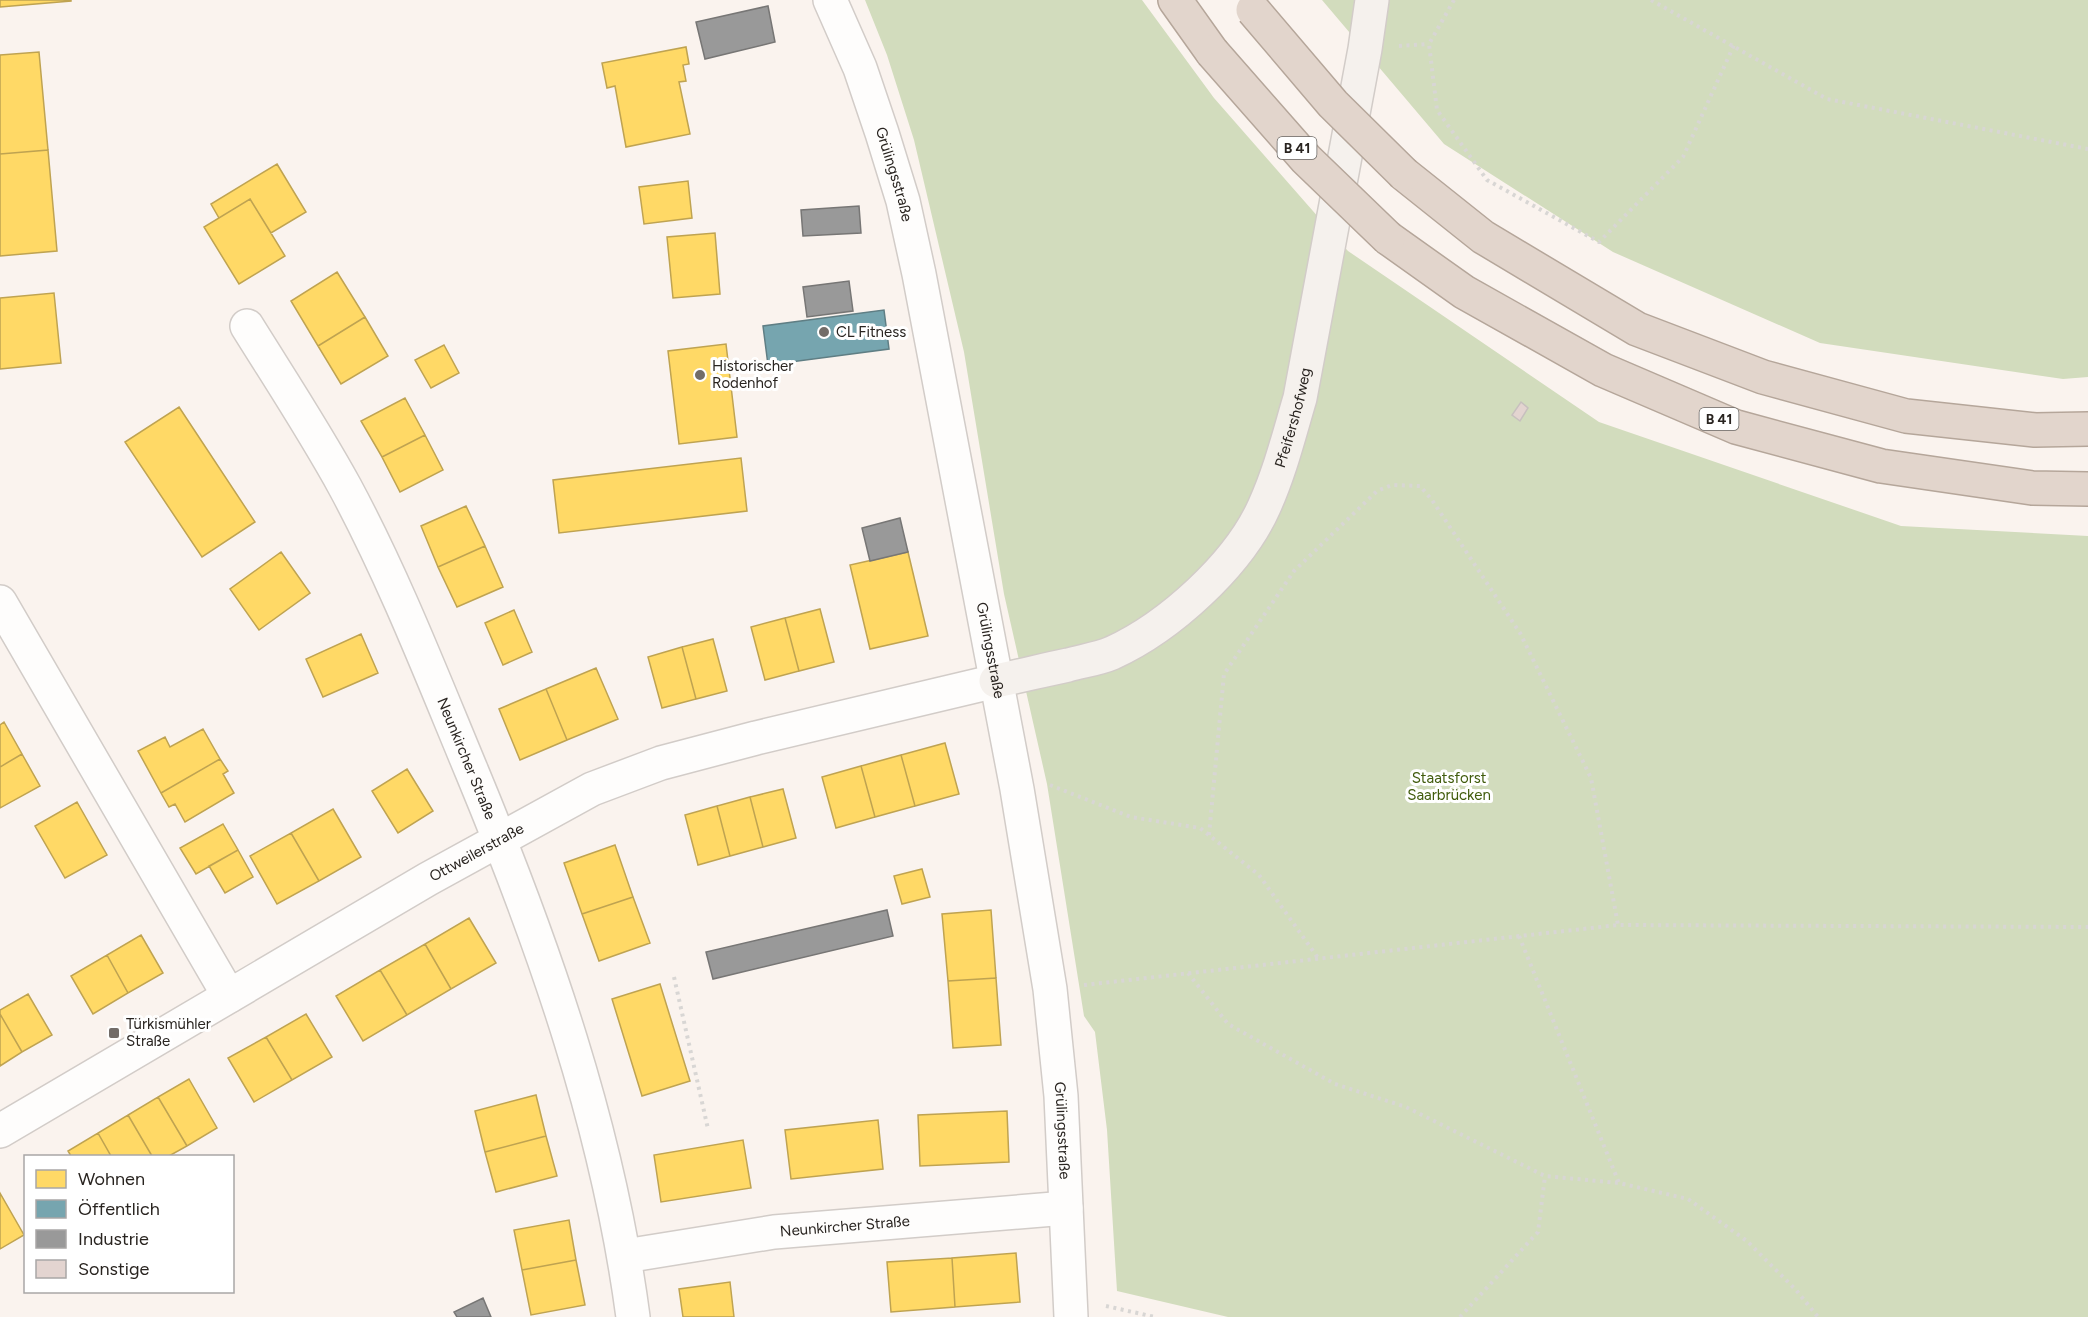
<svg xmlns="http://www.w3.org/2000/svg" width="2088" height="1317" font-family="Figtree,sans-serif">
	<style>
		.forest { fill: #d2dcbd }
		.homes { fill: #ffd966; stroke: #bfa351; stroke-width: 1.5 }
		.public { fill: #76a5af; stroke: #5f7e84; stroke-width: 1.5 }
		.industry { fill: #999; stroke: #777675; stroke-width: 1.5 }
		.building { fill: #e3d4d0; stroke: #c7c0be; stroke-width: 1.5 }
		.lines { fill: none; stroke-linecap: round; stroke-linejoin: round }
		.street-casing { stroke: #d2ccc8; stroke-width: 36 }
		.secondary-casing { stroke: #d2ccc8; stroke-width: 36 }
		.highway-casing { stroke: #b5a69a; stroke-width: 36 }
		.path { stroke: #d8d6d4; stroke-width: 4; stroke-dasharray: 3 4.5; stroke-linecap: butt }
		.street { stroke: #fefdfc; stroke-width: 33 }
		.secondary { stroke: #f5f1ed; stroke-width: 33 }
		.highway { stroke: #e2d5cc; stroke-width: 33 }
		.highway-bridge-casing { stroke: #b5a69a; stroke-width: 36; stroke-linecap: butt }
		.highway-bridge { stroke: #e2d5cc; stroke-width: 33 }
		.poi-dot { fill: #726c68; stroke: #fff; stroke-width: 2 }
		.labels { text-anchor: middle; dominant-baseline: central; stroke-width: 6; stroke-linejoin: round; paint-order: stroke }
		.shield { fill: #fff; stroke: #696663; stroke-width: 1.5 }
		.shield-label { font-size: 14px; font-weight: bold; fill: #292420 }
		.street-label { font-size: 15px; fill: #292420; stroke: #fff }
		.poi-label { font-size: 15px; fill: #292420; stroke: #fff; text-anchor: start }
		.park-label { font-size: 15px; fill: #415c0d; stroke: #fff }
	</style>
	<rect width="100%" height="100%" fill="#faf3ee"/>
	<path class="forest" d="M865,0H1142L1214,98L1348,251L1599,422L1901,526L2088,536V1317H1228L1117,1291L1107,1130L1095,1032L1084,1016L1047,784L1004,594L964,352L914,140L887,55Z
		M1322,0H2088V377L2063,379L1820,343L1613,252L1444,144Z"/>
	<path class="homes" d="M0,0H71V1L0,7Z
		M686,47L689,64L683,65L686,81L679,82L690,134L626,147L615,86L607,88L602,63Z
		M39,52L48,150L0,154V55Z
		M48,150L57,251L0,256V154Z
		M277,164L306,212L271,233L250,199L219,218L211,204Z
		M688,181L692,218L644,224L639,187Z
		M250,199L285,256L239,284L204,227Z
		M715,233L720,294L673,298L667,237Z
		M337,272L365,317L318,346L291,301Z
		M54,293L61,363L0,369V298Z
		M365,317L388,356L341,384L318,346Z
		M726,344L737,437L679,444L668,351Z
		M444,345L459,373L431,388L415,360Z
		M405,398L425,435L382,457L361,421Z
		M179,407L255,522L202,557L125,442Z
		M425,435L443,470L400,492L382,457Z
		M741,458L747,511L559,533L553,480Z
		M466,506L485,546L438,567L421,526Z
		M485,546L503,587L457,607L438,567Z
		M281,552L310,593L259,630L230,589Z
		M908,552L928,636L870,649L850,565Z
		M820,609L834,662L799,671L785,618Z
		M514,610L532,652L503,665L485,623Z
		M785,618L799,671L765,680L751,627Z
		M361,634L378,673L323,697L306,659Z
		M713,639L727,691L696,699L682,647Z
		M682,647L696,699L662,708L648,657Z
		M596,668L618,719L567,740L546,689Z
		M546,689L567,740L520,760L499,709Z
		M4,722L22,754L0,767V725Z
		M203,729L220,759L161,793L138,751L165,737L170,747Z
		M945,743L959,794L915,806L901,755Z
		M22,754L40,786L0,808V767Z
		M901,755L915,806L875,817L861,766Z
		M220,759L228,771L223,774L234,793L185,822L175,804L169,807L161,793Z
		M861,766L875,817L836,828L822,777Z
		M407,769L433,811L398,833L372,791Z
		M783,789L796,838L763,847L750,797Z
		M750,797L763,847L730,856L717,806Z
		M77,802L107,855L65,878L35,826Z
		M717,806L730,856L698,865L685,815Z
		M333,809L361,857L319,881L291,833Z
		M223,824L238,850L196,874L180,848Z
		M291,833L319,881L277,904L250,856Z
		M615,845L633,897L582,914L564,863Z
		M238,850L253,877L225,893L209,866Z
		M922,869L930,897L902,904L894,876Z
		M633,897L650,943L599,961L582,914Z
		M991,910L996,978L948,981L942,914Z
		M469,918L496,963L451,989L425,944Z
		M141,935L163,973L128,993L107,955Z
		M425,944L451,989L407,1015L380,970Z
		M107,955L128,993L93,1014L71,976Z
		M380,970L407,1015L363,1041L336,996Z
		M996,978L1001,1045L953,1048L948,981Z
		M660,984L690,1081L642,1096L612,999Z
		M28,994L52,1035L22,1052L0,1014V1010Z
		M0,1014L22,1052L0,1066Z
		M306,1014L332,1057L292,1080L266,1037Z
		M266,1037L292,1080L254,1102L228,1058Z
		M189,1079L217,1128L187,1146L158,1097Z
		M536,1095L546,1136L485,1152L475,1111Z
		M158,1097L187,1146L169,1156H152L128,1115Z
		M1007,1111L1009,1162L920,1166L918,1115Z
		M128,1115L152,1156H111L98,1133Z
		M878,1120L883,1169L791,1179L785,1130Z
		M98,1133L111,1156H71L68,1151Z
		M546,1136L557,1176L496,1192L485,1152Z
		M743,1140L751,1188L661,1202L654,1155Z
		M0,1193L24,1235L0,1249Z
		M569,1220L576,1260L522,1270L514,1230Z
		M1016,1253L1020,1302L955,1307L952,1258Z
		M952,1258L955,1307L891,1312L887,1262Z
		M576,1260L585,1305L531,1315L522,1270Z
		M730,1282L734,1317H683L679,1289Z"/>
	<path class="public" d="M884,310L889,349L768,365L763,326Z"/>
	<path class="industry" d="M768,6L775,42L705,59L696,22Z
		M859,206L861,233L803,236L801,210Z
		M849,281L853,311L807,317L803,287Z
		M900,518L908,552L870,561L862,528Z
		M887,910L893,936L713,979L706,952Z
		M483,1298L491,1317H457L454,1312Z"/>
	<path class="building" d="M1521,402L1528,408L1520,421L1512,415Z"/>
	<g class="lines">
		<g class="street-casing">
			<g id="street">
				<path id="s1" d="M830,0L860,68L882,133L903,201L919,274L1017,789L1050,989L1061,1096L1071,1317"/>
				<path id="s2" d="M247,326C280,379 315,432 345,487C394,578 432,676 472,772C545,948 608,1128 633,1317"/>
				<path d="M0,602L229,996"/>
				<path id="s3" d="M0,1131L428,879L592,789L661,763L756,738L996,681"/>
				<path id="s4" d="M625,1256L774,1232L1066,1208"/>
			</g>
		</g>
		<g class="secondary-casing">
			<g id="secondary">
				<path id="s5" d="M996,681C1020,676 1044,670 1068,665C1082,661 1098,659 1112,653C1169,627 1238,565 1264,507C1280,472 1289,435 1300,398L1365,49L1372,0"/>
			</g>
		</g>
		<g class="highway-casing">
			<path id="highway" d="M1175,0L1212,52
				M1404,174L1483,237L1637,329L1763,377L1906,416L2035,430L2088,429
				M1388,238L1464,292L1603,370L1736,427L1881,466L2032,488L2088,489"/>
		</g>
		<path class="path" d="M1454,0L1429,44L1437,110L1487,180L1599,242L1683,157L1734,45
			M1651,0L1827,99L2088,149
			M1399,46L1429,44
			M1050,785L1131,817L1200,828L1259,875L1318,958
			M1209,835L1224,674L1294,571L1377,491L1392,485L1420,486L1432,500L1520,633L1591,778L1618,925
			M1519,936L1619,1183L1688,1199L1747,1241L1796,1290L1818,1317
			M1188,973L1228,1024L1335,1084L1406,1107L1545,1176L1619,1183
			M674,977L708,1129
			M1084,985L1618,925L2088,927
			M1106,1306L1155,1317
			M1460,1317L1538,1232L1545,1176"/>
		<use href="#street" class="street"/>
		<use href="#secondary" class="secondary"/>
		<use href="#highway" class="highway"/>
		<g class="highway-bridge-casing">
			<path id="highway-bridge" d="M1253,10L1333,104L1404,174
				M1212,52L1306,159L1388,238"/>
		</g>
		<use href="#highway-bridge" class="highway-bridge"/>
	</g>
	<g class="poi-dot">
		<circle cx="824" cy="332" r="6"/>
		<circle cx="700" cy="375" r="6"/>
		<rect x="108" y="1027" width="12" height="12" rx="3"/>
	</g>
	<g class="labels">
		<g class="shield">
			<rect x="1277.5" y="137" width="39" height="22" rx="4.5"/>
			<rect x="1699.5" y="408" width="39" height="22" rx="4.5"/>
		</g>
		<g class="shield-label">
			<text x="1297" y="148">B 41</text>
			<text x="1719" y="419">B 41</text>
		</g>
		<g class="street-label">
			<text stroke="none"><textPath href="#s1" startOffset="186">Grülingsstraße</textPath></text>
			<text stroke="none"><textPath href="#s5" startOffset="428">Pfeifershofweg</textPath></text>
			<text stroke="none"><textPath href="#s1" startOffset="672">Grülingsstraße</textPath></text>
			<text stroke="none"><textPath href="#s2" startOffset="486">Neunkircher Straße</textPath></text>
			<text stroke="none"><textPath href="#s3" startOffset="552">Ottweilerstraße</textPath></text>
			<text stroke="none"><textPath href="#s1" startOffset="1158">Grülingsstraße</textPath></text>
			<text stroke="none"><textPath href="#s4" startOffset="222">Neunkircher Straße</textPath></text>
		</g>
		<g class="poi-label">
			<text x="836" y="332">CL Fitness</text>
			<text x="712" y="366">Historischer<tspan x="712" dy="17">Rodenhof</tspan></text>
			<text x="126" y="1024">Türkismühler<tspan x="126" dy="17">Straße</tspan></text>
		</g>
		<g class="park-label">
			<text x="1449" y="778">Staatsforst<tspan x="1449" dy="17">Saarbrücken</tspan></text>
		</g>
	</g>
	<rect x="24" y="1155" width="210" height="138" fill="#ffffff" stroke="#a9a7a6" stroke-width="1.5"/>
	<rect x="36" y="1170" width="30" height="18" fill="#ffd966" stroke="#a9a7a6" stroke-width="1.5"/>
	<text x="78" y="1185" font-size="18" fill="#292420">Wohnen</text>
	<rect x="36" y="1200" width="30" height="18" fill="#76a5af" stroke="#a9a7a6" stroke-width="1.5"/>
	<text x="78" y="1215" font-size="18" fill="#292420">Öffentlich</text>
	<rect x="36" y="1230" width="30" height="18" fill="#999999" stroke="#a9a7a6" stroke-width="1.5"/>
	<text x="78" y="1245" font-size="18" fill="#292420">Industrie</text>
	<rect x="36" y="1260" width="30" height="18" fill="#e3d4d0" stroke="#a9a7a6" stroke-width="1.5"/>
	<text x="78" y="1275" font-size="18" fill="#292420">Sonstige</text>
</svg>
